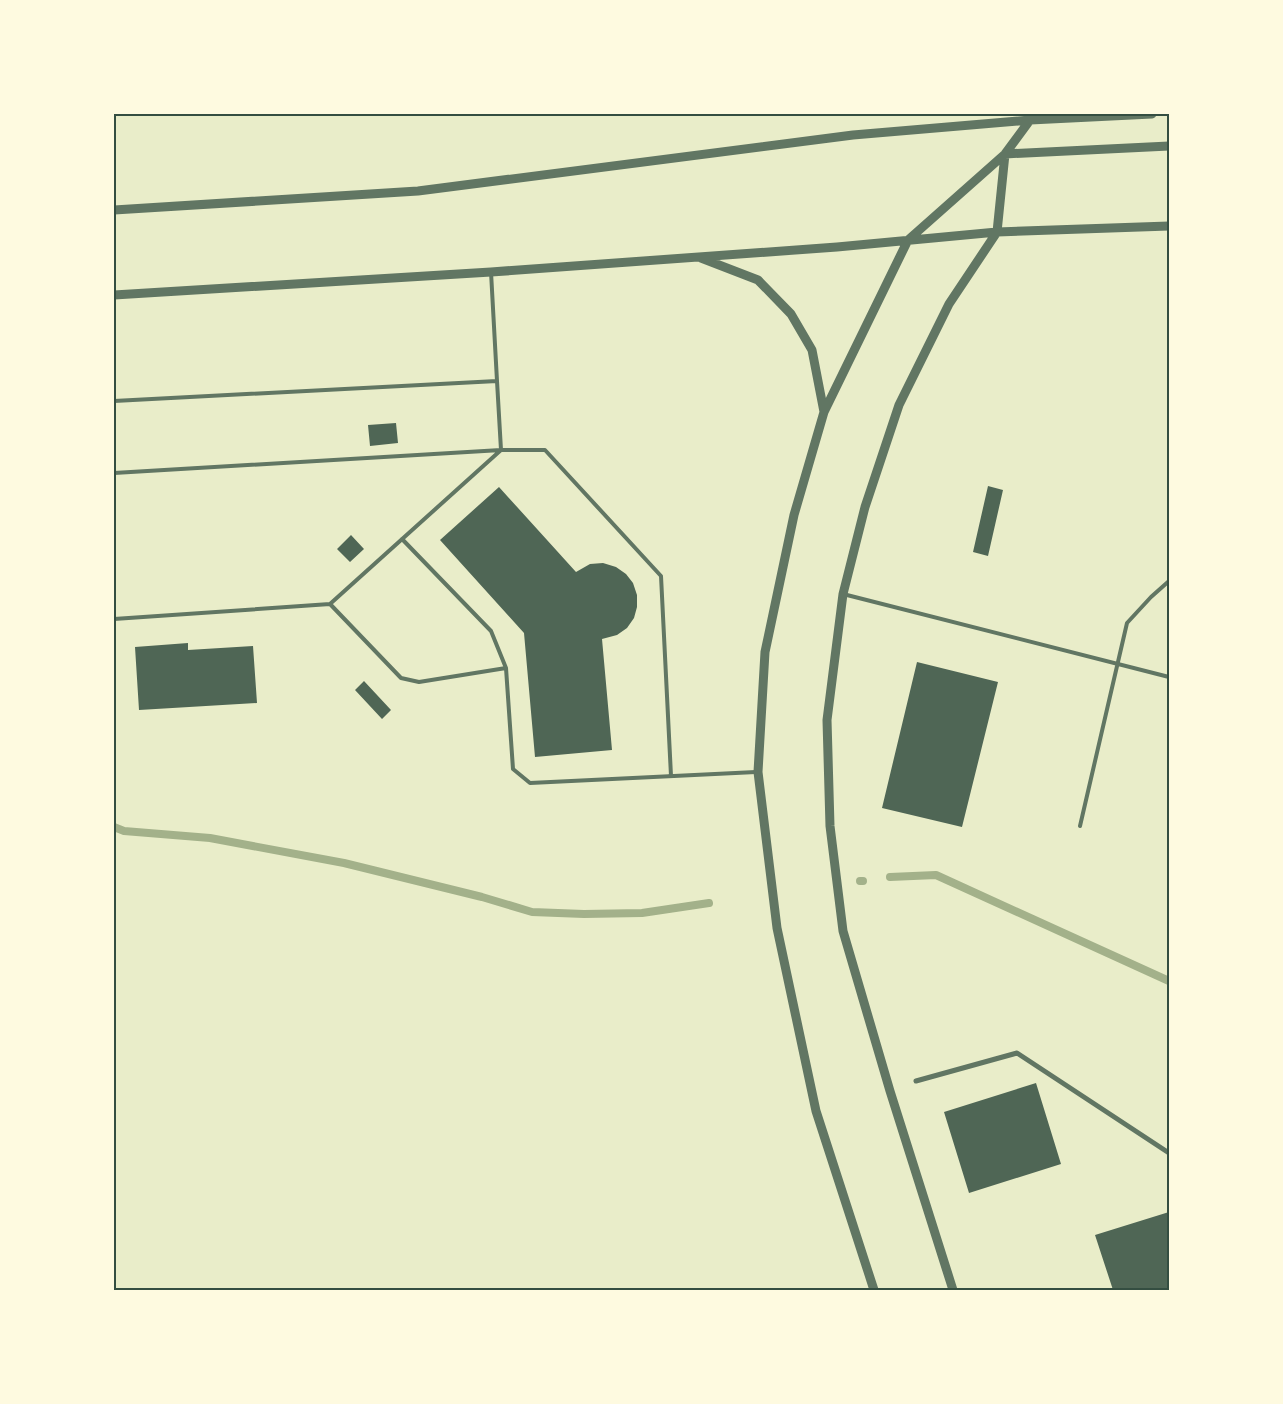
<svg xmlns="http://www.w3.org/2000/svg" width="1283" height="1404" font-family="Commissioner,sans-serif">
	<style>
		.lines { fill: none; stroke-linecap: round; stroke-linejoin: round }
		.stream { stroke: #a3b18a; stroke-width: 8 }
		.building { fill: #4f6655 }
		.service { stroke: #617663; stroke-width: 4 }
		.minor { stroke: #617663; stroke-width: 5 }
		.tertiary { stroke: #617663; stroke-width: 9 }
		.neatline { fill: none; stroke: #344e41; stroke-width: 2 }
	</style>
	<rect width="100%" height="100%" fill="#e9edc9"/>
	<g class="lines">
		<path class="stream" d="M114,827L124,831L210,838L344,863L482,897L532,912L584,914L642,913L709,903
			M890,877L936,875L1169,981
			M860,881H863"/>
	</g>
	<path class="building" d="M396,423L398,443L370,446L368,425Z
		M988,486L1003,490L988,556L973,552Z
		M499,487L576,572L590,564L603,563L616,567L626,574L633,583L637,595V607L634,618L627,628L617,635L602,639L612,750L535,757L524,633L440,540Z
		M351,535L364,549L350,562L337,549Z
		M188,643V650L253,646L257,703L139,710L135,647Z
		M917,662L998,682L962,827L882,808Z
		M364,681L391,710L382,719L355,690Z
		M1036,1083L1061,1164L969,1193L944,1112Z
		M1169,1212V1290H1113L1095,1235Z"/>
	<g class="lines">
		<path class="service" d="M114,401L497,381L491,272
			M114,473L501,450H545L661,576L671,776
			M402,539L491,631L506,668L513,769L530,783L756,772
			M843,594L1169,677
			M330,604L401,678L419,682L506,668
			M114,619L330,604L501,450L497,381
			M1080,826L1127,623L1151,597L1169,581"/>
		<path class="minor" d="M916,1081L1017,1053L1169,1153"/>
		<path class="tertiary" d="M1005,154L1169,146
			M114,210L418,191L853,135L1030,120L1152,114
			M701,258L758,280L791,314L812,350L824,412
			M114,295L491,272L837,247L997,232L1169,226
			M874,1290L816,1111L777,928L758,772L765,652L794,515L824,412L908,240L1005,154L1030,120
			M953,1290L890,1091L843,931L830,826L827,720L843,594L865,507L899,405L949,304L997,232L1005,154"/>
	</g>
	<rect width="1283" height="1404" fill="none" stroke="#fefae0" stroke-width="230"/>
	<rect x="115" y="115" width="1053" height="1174" class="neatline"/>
</svg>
